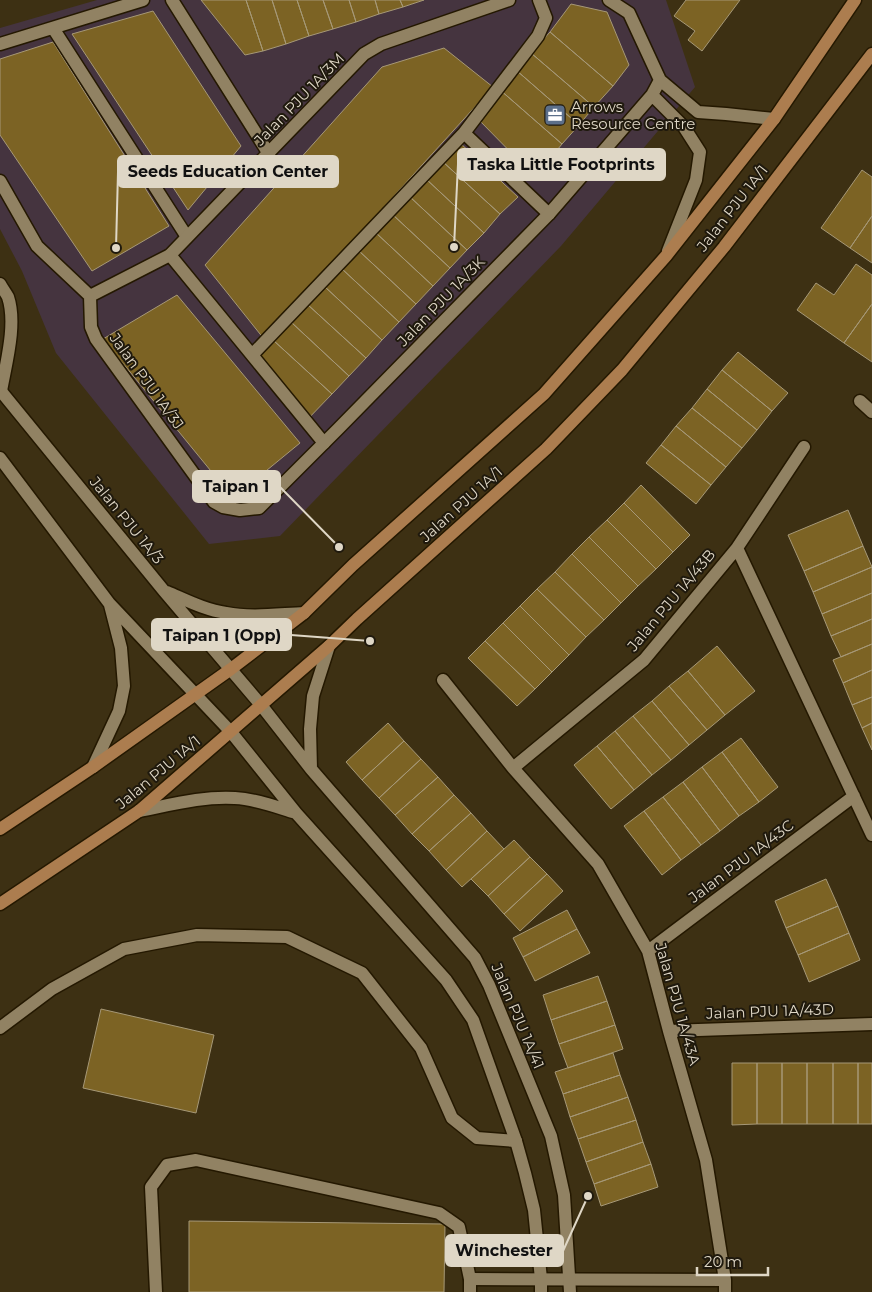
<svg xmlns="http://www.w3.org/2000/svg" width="872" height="1292" font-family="Montserrat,sans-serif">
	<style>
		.commercial { fill: #45343f }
		.building { fill: #7c6324; stroke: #a69877 }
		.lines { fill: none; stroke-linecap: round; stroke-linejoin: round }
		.service-casing { stroke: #241800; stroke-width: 15 }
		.minor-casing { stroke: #241800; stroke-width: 15 }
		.tertiary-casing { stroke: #241800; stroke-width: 15 }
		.secondary-casing { stroke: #241800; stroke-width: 15 }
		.service { stroke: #918263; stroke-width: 12 }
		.minor { stroke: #918263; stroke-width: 12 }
		.tertiary { stroke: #918263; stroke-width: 12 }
		.secondary { stroke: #ac7d4f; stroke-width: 12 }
		.labels { text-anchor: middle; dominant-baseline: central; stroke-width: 4; stroke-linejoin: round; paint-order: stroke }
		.street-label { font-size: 15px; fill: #dfd7c6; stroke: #1f190d }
		.poi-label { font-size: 15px; fill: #dfd7c6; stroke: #1f190d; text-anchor: start }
		.leader { fill: none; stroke: #dfd7c6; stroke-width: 2 }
		.callout-dot { fill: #dfd7c6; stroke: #1f190d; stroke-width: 2 }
		.callout { fill: #dfd7c6; stroke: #dfd7c6; stroke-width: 2 }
		.callout-label { font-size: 16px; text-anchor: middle; font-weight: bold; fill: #111 }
	</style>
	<rect width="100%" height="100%" fill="#3d3013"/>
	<path class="commercial" d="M97,0H666L695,87L561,246L280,536L209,544L56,353L22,271L0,229V28Z"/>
	<path class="building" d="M201,0H246L263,51L245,55Z
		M246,0H272L286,44L263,51Z
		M272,0H297L309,36L286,44Z
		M297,0H323L333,29L309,36Z
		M323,0H349L356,22L333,29Z
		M349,0H375L379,14L356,22Z
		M375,0H400L403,7L379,14Z
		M400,0H424L403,7Z
		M686,0H740L702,51L688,40L695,31L674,16Z
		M571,4L607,12L629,65L613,86L550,32Z
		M153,11L241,146L188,210L72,34Z
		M550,32L613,86L594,107L531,53Z
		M53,42L169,226L92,271L0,135V59Z
		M444,48L493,87L264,339L205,265L382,67Z
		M531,53L594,107L579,125L516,70Z
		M516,70L579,125L562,144L499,89Z
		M499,89L562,144L535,177L477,118Z
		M459,142L518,197L500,214L442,161Z
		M442,161L500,214L484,233L425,178Z
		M862,170L872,177V216L850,248L821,228Z
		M425,178L484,233L467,250L409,196Z
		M409,196L467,250L450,268L392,214Z
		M392,214L450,268L433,286L375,232Z
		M872,216V263L850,248Z
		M375,232L433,286L416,304L358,250Z
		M358,250L416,304L399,322L341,268Z
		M856,264L872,275V304L844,343L797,310L816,283L834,295Z
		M341,268L399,322L382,340L324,286Z
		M324,286L382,340L366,358L307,304Z
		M177,295L300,443L233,498L103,339Z
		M307,304L366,358L349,376L291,322Z
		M872,304V362L844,343Z
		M291,322L349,376L332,394L273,340Z
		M273,340L332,394L304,423L259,356Z
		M738,352L788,393L772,411L722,370Z
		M722,370L772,411L757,430L707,389Z
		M707,389L757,430L742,448L692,408Z
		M692,408L742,448L726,467L676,426Z
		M676,426L726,467L711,485L661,445Z
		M661,445L711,485L696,504L646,463Z
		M641,485L690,535L673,552L624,503Z
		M624,503L673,552L656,569L607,520Z
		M848,510L863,546L804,571L788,535Z
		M607,520L656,569L638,586L589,537Z
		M589,537L638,586L621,603L572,554Z
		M863,546L872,567L813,592L804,571Z
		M572,554L621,603L604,620L555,572Z
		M872,567V593L822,614L813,592Z
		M555,572L604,620L586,637L537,589Z
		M537,589L586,637L569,655L520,606Z
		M872,593V619L831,636L822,614Z
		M520,606L569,655L552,672L503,623Z
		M872,619V644L841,657L831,636Z
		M503,623L552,672L535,689L485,641Z
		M485,641L535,689L517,706L468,658Z
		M872,644V670L843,683L833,660Z
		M717,646L755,691L725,715L688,671Z
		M872,670V697L852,705L843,683Z
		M688,671L725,715L707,730L669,686Z
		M669,686L707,730L689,745L652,701Z
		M872,697V723L862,728L852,705Z
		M652,701L689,745L671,760L633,716Z
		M633,716L671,760L652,775L615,731Z
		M388,723L404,741L362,780L346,762Z
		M872,723V750L862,728Z
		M615,731L652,775L634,790L597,746Z
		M741,738L778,787L759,802L722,752Z
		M404,741L421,759L379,798L362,780Z
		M597,746L634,790L611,809L574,765Z
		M722,752L759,802L739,816L702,767Z
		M421,759L438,777L395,815L379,798Z
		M702,767L739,816L720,831L683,782Z
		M438,777L454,795L412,834L395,815Z
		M683,782L720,831L701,845L663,797Z
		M454,795L471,813L429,851L412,834Z
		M663,797L701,845L681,860L644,811Z
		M644,811L681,860L662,875L624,826Z
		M471,813L487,831L446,870L429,851Z
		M487,831L504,849L462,887L446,870Z
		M514,840L530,857L488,896L471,879Z
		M530,857L547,874L504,914L488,896Z
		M547,874L563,891L520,931L504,914Z
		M826,879L838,906L786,928L775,901Z
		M838,906L849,933L798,955L786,928Z
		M567,910L577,929L523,957L513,938Z
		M577,929L590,953L535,981L523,957Z
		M849,933L860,960L809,982L798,955Z
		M598,976L607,1001L551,1020L543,995Z
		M607,1001L615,1025L559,1044L551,1020Z
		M101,1009L214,1035L196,1113L83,1088Z
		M615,1025L623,1049L568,1068L559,1044Z
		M613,1053L620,1075L563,1094L555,1072Z
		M732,1063H757V1124L732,1125Z
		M757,1063H782V1124H757Z
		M782,1063H807V1124H782Z
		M807,1063H833V1124H807Z
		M833,1063H858V1124H833Z
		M858,1063H872V1124H858Z
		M620,1075L628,1097L570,1117L563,1094Z
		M628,1097L636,1120L578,1139L570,1117Z
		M636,1120L643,1142L586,1162L578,1139Z
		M643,1142L651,1164L594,1184L586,1162Z
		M651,1164L658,1187L601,1206L594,1184Z
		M189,1221L445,1224L444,1292H189Z"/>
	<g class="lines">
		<g class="service-casing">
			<path id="service" d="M53,28L187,237
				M0,44L143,0
				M464,133L549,214
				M170,255L324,443
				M252,355L464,133L538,36L546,18L539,0
				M0,1028L52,989L124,949L197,935L287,937L362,973L421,1048L452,1118L477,1138L516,1141
				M156,1292L151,1187L167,1165L196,1160L439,1213L459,1227L470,1279V1292"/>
		</g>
		<g class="minor-casing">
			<path id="minor" d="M172,0L269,154
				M660,80L698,112L726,114L774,119
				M652,95L684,127L700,152L696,180L668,251
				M0,181L37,246L90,296L91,327L96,339L214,502L223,507L240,510L259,508L339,428L549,214L652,95L660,80L629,13L609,0
				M0,284C2,288 6,293 8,297C17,324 6,363 1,391
				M90,296L170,255L364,54L381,44L509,0
				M860,401L872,412
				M737,548L872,835
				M443,680L513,768L598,864L648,951L669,1031L706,1160L725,1280V1292
				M513,768L644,660L737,548L804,447
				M648,951L854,796
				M669,1031L872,1024
				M470,1279L725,1280"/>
		</g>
		<g class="tertiary-casing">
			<path id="tertiary" d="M0,390L164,591L261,705L311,769L475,958L489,985L551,1136L564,1195L570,1292
				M0,458L109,603L231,732L296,813L446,980L473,1020L516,1141L525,1173L534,1210L541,1279V1292
				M167,592C186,600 205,610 226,613C251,618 279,614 304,613
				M93,767L119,711L124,686L121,648L110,605
				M311,769L310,729L313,696L329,646
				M139,811C170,805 203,796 235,798C256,799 276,807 296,813"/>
		</g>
		<g class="secondary-casing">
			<path id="secondary" d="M0,829L93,767L231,669L304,613L353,565L544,394L666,256L774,119L855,0
				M0,904L139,811L329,646L357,619L546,449L622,370L724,247L872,54"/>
		</g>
		<use href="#service" class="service"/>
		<use href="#minor" class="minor"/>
		<use href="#tertiary" class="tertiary"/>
		<use href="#secondary" class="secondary"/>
	</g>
	<defs>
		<g id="office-square" transform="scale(1.125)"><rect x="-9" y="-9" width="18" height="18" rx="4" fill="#5c6f8a" stroke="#1f190d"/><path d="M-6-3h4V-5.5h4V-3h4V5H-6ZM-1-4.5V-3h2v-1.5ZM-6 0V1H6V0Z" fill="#fff"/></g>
	</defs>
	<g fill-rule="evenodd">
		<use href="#office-square" x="555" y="115"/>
	</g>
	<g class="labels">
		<g class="street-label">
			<text transform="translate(299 99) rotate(-46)">Jalan PJU 1A/3M</text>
			<text transform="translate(732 208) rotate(-52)">Jalan PJU 1A/1</text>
			<text transform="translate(441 301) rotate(-46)">Jalan PJU 1A/3K</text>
			<text transform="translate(147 381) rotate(54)">Jalan PJU 1A/3J</text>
			<text transform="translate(461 504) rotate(-42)">Jalan PJU 1A/1</text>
			<text transform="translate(127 520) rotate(51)">Jalan PJU 1A/3</text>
			<text transform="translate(671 600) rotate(-50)">Jalan PJU 1A/43B</text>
			<text transform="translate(158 772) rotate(-40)">Jalan PJU 1A/1</text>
			<text transform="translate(741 861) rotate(-37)">Jalan PJU 1A/43C</text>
			<text transform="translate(678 1004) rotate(74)">Jalan PJU 1A/43A</text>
			<text transform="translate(770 1011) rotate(-2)">Jalan PJU 1A/43D</text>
			<text transform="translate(518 1016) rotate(67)">Jalan PJU 1A/41</text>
		</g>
		<g class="poi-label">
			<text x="571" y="106">Arrows<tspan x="571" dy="17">Resource Centre</tspan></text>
		</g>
	</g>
	<path class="leader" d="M454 247L458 164M116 248L118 172M339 547L280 487M370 641L291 635M588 1196L563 1251"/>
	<g class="callout-dot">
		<circle cx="454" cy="247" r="5"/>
		<circle cx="116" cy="248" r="5"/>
		<circle cx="339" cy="547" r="5"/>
		<circle cx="370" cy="641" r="5"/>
		<circle cx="588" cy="1196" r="5"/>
	</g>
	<g class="callout">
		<rect x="458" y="149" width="207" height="31" rx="5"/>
		<rect x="118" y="156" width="220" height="31" rx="5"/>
		<rect x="193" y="471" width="87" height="31" rx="5"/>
		<rect x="152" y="619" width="139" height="31" rx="5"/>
		<rect x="446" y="1235" width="117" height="31" rx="5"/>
	</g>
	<g class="callout-label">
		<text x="561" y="170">Taska Little Footprints</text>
		<text x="228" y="177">Seeds Education Center</text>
		<text x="236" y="492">Taipan 1</text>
		<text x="222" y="641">Taipan 1 (Opp)</text>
		<text x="504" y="1256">Winchester</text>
	</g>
	<path d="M697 1267v8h71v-8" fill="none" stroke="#dfd7c6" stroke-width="2.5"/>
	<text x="704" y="1267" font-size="15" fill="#dfd7c6" stroke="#1f190d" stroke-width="4" paint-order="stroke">20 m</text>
</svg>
